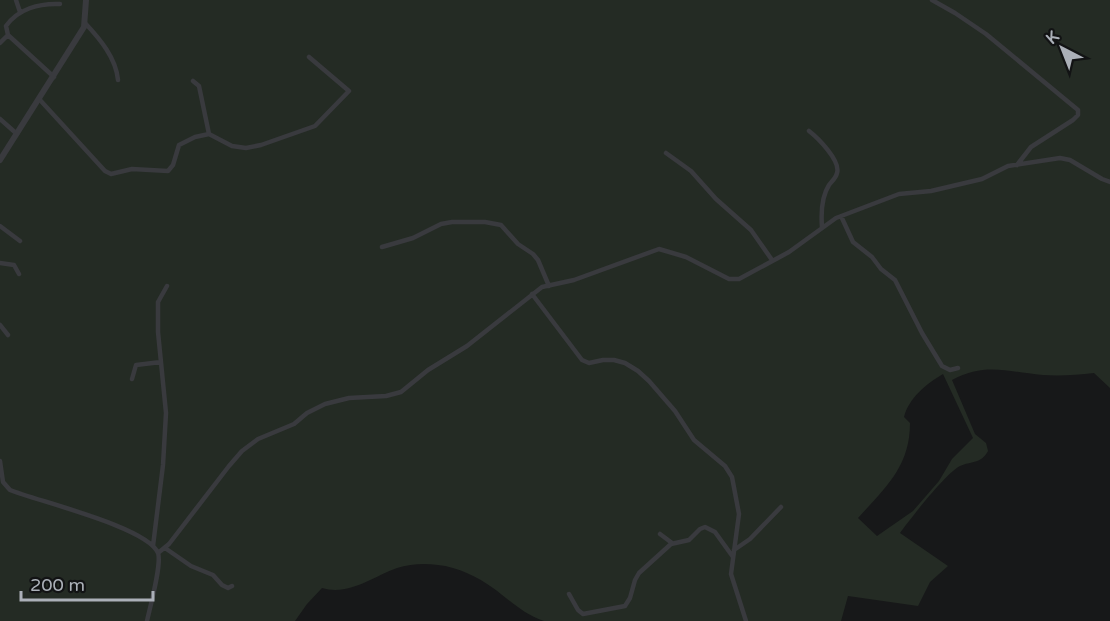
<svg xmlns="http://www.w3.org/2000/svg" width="1110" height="621" font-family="'Varela Round',sans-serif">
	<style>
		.green { fill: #242b24; fill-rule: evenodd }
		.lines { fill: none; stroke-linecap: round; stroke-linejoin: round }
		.minor { stroke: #393a3e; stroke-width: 4.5 }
		.tertiary { stroke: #393a3e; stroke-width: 6 }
	</style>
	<rect width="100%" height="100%" fill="#171819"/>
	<path class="green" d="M0,0H1110V388L1094,373C1077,375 1060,376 1043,375C1008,372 985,362 952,380L975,434L986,443L988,451C981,464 971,461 960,466C946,473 911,518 900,533L948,566L930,582L918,606L848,596L841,621H544C523,614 511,601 493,588C478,577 458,567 438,565C424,563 410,564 397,568C372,577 349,596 322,588L307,604L295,621H0ZM943,374L973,438L952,459L939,481L913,511L877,536L858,518C885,488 910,467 910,423L904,417C909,398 926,384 943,374Z"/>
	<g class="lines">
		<path class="minor" d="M16,0L20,12
			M932,0L955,13L986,34L1078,110V115L1073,120L1031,147L1017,165
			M85,23C100,39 116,58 118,80
			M8,35L6,26C18,9 39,3 60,4
			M0,43L8,35L54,77
			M193,81L199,86L209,134L232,146L246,148L261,145L315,126L349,91L309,57
			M40,100L105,171L111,174L132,169L168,171L173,165L179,145L195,137L209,134
			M0,119L17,134
			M809,131C818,138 841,161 837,173C836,178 832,181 829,185C822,196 821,214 822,227
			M666,153L691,171L716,199L751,230L772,260
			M841,216L853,242L872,257L881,269L895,280L922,333L942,366L950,370L958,368
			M0,226L20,241
			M382,247L413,238L441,224L452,222H485L501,225L518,244L533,254L538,260L549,286
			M0,263L14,265L19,274
			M532,294L582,360L589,363L603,360H614L625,363L638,371L649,381L675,411L694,440L725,466L732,477L739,514L731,574L746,621
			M0,325L8,335
			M132,379L136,365L161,362
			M0,461L3,482L10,490C37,501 148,527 158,553C162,564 150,607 147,621
			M660,534L672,543
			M153,546L163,465L166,413L158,332V302L167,286
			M165,548L191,566L213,575L222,585L228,588L232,586
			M734,550L750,539L781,507
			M158,553L169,544L229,466L242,451L258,439L294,424L307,413L325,404L349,398L386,396L401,392L428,370L467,346L542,287L574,280L659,249L686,257L729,279H739L789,252L836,218L899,194L931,191L982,179L1008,166L1060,158L1070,160L1102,179L1110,182
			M569,594L578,610L583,614L625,606L630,598L635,580L639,573L671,544L689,540L700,529L705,527L715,532L733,557"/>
		<path class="tertiary" d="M0,160L84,27L86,0"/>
	</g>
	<g transform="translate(1062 48) rotate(318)" stroke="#121314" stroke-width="4.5" paint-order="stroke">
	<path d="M0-4.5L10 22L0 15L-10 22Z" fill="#abb0b8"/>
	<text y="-9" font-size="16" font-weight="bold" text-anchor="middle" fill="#abb0b8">K</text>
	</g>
	<path d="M21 591v9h132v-9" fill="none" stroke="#abb0b8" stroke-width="3"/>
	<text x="30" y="591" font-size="18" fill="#abb0b8" stroke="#121314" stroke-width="4.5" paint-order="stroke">200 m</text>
</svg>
